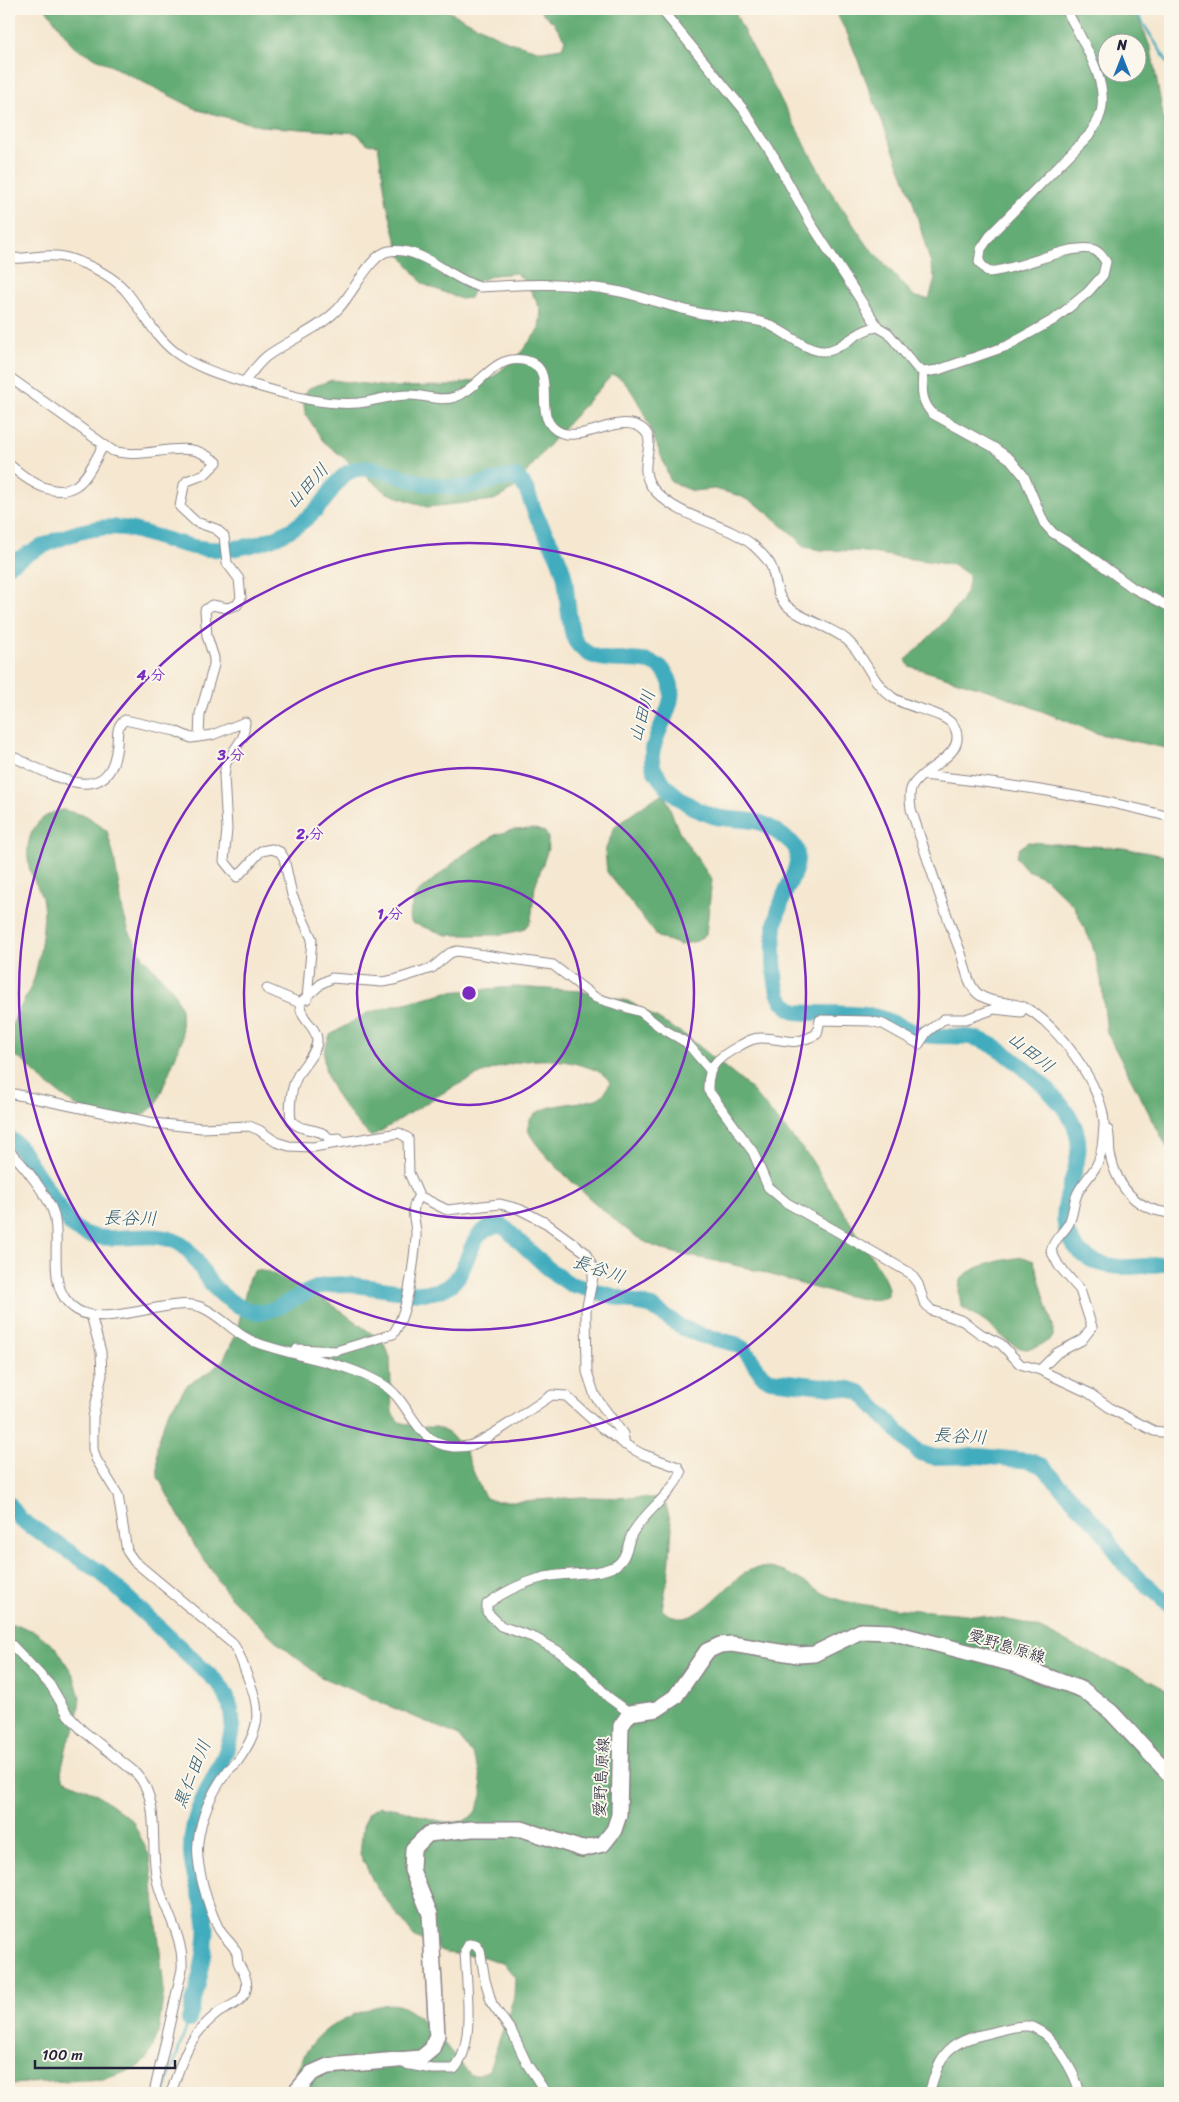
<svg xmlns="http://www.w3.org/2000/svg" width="1179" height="2102" font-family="Sriracha,'Klee One',sans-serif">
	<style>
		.forest { fill: #64ac74; stroke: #436758; fill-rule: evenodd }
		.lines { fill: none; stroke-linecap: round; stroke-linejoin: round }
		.stream { stroke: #3facbd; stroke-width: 2.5 }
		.river { stroke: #3facbd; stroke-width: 16 }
		.minor-casing { stroke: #8c8486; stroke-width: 11 }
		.primary-casing { stroke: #8c8486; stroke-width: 18 }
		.minor { stroke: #fff; stroke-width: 9 }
		.primary { stroke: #fff; stroke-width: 15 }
		.ring { fill: none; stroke: #7b2cbf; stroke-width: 2.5 }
		.labels { text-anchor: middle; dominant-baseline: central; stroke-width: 4; stroke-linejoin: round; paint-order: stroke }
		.street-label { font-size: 16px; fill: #22223b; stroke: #fbf7ec }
		.water-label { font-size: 18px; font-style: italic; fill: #2e596f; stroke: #fbf7ec }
		.centre { fill: #7b2cbf; stroke: #fbf7ec; stroke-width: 2.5 }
		.ring-label { font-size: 15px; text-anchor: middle; font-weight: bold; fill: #7b2cbf; stroke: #fbf7ec; stroke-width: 4; stroke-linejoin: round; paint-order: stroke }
	</style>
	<rect width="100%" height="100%" fill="#fbf7ec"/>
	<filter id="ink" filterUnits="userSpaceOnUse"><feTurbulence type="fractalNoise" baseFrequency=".02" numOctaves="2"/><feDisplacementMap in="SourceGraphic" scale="10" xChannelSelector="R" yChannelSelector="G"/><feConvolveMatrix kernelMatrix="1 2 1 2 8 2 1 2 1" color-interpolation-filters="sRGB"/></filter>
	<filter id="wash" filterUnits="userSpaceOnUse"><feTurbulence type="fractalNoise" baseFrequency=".0096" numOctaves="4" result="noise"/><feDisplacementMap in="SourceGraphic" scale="20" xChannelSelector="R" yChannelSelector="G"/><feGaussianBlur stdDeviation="1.12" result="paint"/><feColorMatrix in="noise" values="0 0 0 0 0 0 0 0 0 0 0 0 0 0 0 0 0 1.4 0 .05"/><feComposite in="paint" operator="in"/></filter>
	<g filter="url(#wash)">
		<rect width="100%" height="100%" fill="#f5e7d0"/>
		<path class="forest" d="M46,9H444L509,42L542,51L562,48L565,40L554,23L538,9H734L741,26L829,189L868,246L915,297L929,299L935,279L911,195L848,35L834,9H1135L1151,49L1170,153V749L1099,734L994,692L909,666L906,660C924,640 973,602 969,575L954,565L857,551L821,550L804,547L797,538L759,506L740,496L715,489L693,491L671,482C662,461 636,376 612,375L558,434L512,490L494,500L427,507L387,493L323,441L305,413L303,396L309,388L332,380L390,387L448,386L494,376L519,355L539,329L541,310L526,282L516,273L495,275L478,281L470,298L461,299L423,284L400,254L387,205L378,145L368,144L356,133L260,126L198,110L74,47ZM1106,42H1136V72H1106Z
			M659,795H665L679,832L712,880L706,934L697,941L680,945L658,937L607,872L605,851L615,826Z
			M63,810L87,816L107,831L114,857L123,912L128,929L143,957L173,990L181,1009L182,1040L156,1105L141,1116L109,1117L76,1106L43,1081L23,1061L10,1053C2,1026 29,1000 35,975C39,959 42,941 43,926C44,917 44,903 41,895C38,887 33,879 30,871C23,842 32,815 63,810Z
			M535,829L545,832L548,838V849L535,886L531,921L523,930L499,935H447L412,923L409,916L415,895L463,855L495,835L513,830Z
			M1028,842L1123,848L1170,857V1153L1107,1033L1101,979L1092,944L1074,906L1046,879L1026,869L1016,857L1019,849Z
			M515,987L580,991L628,1001L688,1037L750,1088L810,1158L883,1275L888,1288V1296C877,1303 857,1298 844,1295C807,1288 771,1273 734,1265C704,1257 667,1256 640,1239C620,1227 529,1148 528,1128C528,1102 578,1105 596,1099C604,1096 607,1089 610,1082C602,1070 590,1068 577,1064C500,1044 435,1100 371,1137C350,1115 322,1086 324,1053C325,1047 328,1040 330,1035L367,1013L447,992Z
			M1023,1257L1034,1261L1053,1326V1337C1028,1356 1018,1351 996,1331C986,1322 973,1314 961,1306C960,1299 958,1290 960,1283C964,1266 1007,1259 1023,1257Z
			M255,1270L269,1272L330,1303L383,1342L390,1357L392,1413L399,1422L420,1427H437L450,1434L465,1451L480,1488L486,1498L494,1501H521L581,1497L656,1498L666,1505L672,1527L669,1571L662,1609C690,1639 723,1586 745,1573C753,1567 764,1567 774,1569C798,1574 819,1595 843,1601C901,1613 961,1609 1019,1622C1036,1625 1053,1636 1068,1643C1102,1659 1138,1673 1170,1692V2093H289C304,2046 318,2027 366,2010C376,2006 393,2001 403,2007C431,2021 450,2053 471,2075H479L489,2070L514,1997L515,1977L504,1964L484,1957L446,1953L414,1936L376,1887L360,1854L363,1826L369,1813L379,1806C388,1808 397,1808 406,1811C430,1818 468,1836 479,1804C481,1799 483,1795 482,1789C479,1764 474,1754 457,1735L321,1677L278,1643L229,1596L196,1548L158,1477L157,1446L166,1416L188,1384L211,1371L223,1360L236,1335L249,1277Z
			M9,1625H18L36,1632L57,1649L74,1676L80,1698L76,1728L68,1741L61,1772L64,1779L97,1794L132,1820L150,1857L164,1990L158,2034L148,2058L135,2069L104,2079L9,2084Z"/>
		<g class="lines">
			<path class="stream" d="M1134,9L1170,66
				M164,2093L189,2020"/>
			<path class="river" d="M9,565C42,544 93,519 133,530C168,539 198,554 236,548C271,543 300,530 323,502C331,493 337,479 347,473C369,459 405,481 428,484C439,486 454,488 465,487C483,485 499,477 517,477C529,488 530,503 537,517C547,537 560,556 565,579C567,592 569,633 576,642C599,677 651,643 668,677C684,706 640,744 655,771C665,789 689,808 710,815C725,821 742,818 758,822C768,825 776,831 784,837C790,841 797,846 797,854C799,870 786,887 782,901C779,909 776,918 775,926C773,942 773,983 780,997C783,1004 790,1008 796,1012C821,1014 848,1012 872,1016C890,1019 907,1031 925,1035C943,1038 961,1034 978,1039C1006,1048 1060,1096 1073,1123C1095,1168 1041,1208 1077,1249C1100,1274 1140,1267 1170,1263
				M9,1138L18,1145L70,1224C99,1252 141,1227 175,1241C192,1248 199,1267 209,1281C218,1294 242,1312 259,1312C279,1312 303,1290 323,1286C358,1278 412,1302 443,1289C474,1277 463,1223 503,1226L552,1272L570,1284L652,1307L681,1327L703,1336L736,1344L744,1349L762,1375L770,1380L850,1389L861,1393L918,1452L934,1457L980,1456L1030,1461L1042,1466L1105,1534L1125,1566L1170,1605
				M9,1504L21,1520L100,1572L219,1684C257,1736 202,1778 193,1829C185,1868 202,1887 206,1922C209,1947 195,1995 189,2020"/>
		</g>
	</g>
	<g filter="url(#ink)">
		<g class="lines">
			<g class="minor-casing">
				<path id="minor" d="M661,9L744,110L775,159L810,222L878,327L888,333L917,368L923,372L938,370L1007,346L1055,319L1088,292L1103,275L1106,262C1102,256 1098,250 1091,249C1065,245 1019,270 988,272L979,262L981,249L992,233L1089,135C1092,129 1097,124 1099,118C1113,85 1080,38 1066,9
					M9,258C29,260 47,252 68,258C87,264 111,275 125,290C142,310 154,336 175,352C194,367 224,376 247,383C282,393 321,406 358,403C376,401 389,395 410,395C424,395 441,402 455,397C480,388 493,355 523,360C564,367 526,420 562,433C587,441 624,410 645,431C658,445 633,468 656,492C683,520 725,522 754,546C760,552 767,558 771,566C776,578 775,592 784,603C800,620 829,625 847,640C865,656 871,682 892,697C908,709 948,712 955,728C968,757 919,768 911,789C909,795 910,802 911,809C926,855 941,902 959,948C965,962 966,982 977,993C989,1004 1009,1001 1024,1007C1056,1022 1105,1089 1104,1125C1103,1137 1103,1151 1098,1162C1093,1175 1080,1184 1076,1197C1073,1206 1073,1215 1069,1223C1063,1234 1054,1238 1051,1251L1059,1266L1080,1290L1092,1327L1082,1340L1057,1353L1040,1370
					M923,372C922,389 920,401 933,414L993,447L1010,459L1024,476L1044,523L1053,533L1084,552L1133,588L1170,607
					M9,377L113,451C141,459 166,446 192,450C201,451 209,457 217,462L205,474L187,481L184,485L180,507L196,522L216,529L224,536L227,563L239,579L241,598L237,605L227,608L212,605L205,610L207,636L214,658V665L200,714L199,737
					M244,382C251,374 258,363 267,356C289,340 317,330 337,310C352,296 370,254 389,251C422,246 450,279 480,287C527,284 574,282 621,292C647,298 672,307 698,313C718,317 743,317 762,322C781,327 805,352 824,351C842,351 856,329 878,327
					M11,466C27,480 55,500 77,485C89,476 96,458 103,446
					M9,755C46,771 111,815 117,744C118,735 116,725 125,720L175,731L191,738L212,735L245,722L243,737L226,763L224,776L227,829L224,861L237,877L261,851L272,849L280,852L284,858L292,895L312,939L307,999
					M923,775C1007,784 1089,795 1170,817
					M267,989L300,1003L322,983L332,978L382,982L394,980L432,968L450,953L457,951L553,965L596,998L641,1012L660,1027L687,1043L710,1070
					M300,1003C300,1021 318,1027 317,1041C316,1054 304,1064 298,1075C291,1087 289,1107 291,1120C300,1133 323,1127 329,1139L339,1138
					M1024,1007L1021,1012L994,1009L966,1019H944L927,1032L919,1044L883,1024L870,1021L820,1020L817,1034C789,1048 788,1038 761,1038C752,1038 746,1042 739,1046C719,1057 707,1065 708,1090L753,1152L768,1187L787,1203L910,1273L918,1284L924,1302L931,1310L963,1321L981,1334L1001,1344L1020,1364L1040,1370L1089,1393L1113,1410L1154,1431L1170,1433
					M9,1093L153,1123L202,1128L249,1126L259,1130L276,1142L289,1146L313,1147L399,1133L408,1138L409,1173L419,1196L447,1210L500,1204L519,1209L546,1223L585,1252L593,1268V1277L586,1311L587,1372L595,1396L623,1434L625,1445
					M1108,1130C1110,1138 1109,1146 1110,1154C1117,1187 1136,1210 1170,1213
					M9,1151C22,1162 50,1198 54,1215C62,1246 44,1289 77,1310C108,1329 173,1294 203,1308C225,1318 235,1336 260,1344C301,1358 343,1361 382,1384C411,1400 414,1444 453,1447C457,1447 463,1447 468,1446C482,1444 535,1406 552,1395L566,1396L597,1424L626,1445L642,1454L678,1467L681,1473C670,1496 647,1510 633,1532C626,1544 628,1560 613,1567C592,1576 568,1572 545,1577C524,1582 505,1591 487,1604V1612L501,1626L535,1638L558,1651L580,1667L608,1697L630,1713
					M91,1315L101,1352L102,1375L93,1417V1449L96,1459L118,1495L127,1551L134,1561L233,1644C241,1655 243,1666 248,1678C263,1713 259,1732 237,1762C234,1766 229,1768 226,1773C211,1793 201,1818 198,1842C195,1864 208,1907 218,1927C222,1936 231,1942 236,1951C238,1955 237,1958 238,1962C242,1972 249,1979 246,1990C243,2003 228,2006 218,2013C187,2037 183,2058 171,2093
					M297,1349L336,1351L393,1334C408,1314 414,1262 416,1237C417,1222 408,1210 419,1196
					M9,1642L51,1686L68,1715L82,1730L136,1773C163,1802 148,1848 158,1884C166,1914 184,1937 182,1969L154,2093
					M405,2064L432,2069H454C476,2047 466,1982 465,1951L469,1944L476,1945L480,1950L485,1980L492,2004L512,2032L527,2064L546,2093
					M929,2093C934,2079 937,2062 948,2051C959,2040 976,2036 990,2033C1002,2030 1015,2025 1028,2026C1051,2029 1075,2073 1080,2093"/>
			</g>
			<g class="primary-casing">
				<path id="primary" d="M295,2093L312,2073L328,2066L421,2058L432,2049L437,2035L430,1914L412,1870L413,1849L428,1834L472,1829H522L582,1849L603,1844L614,1830L619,1815L621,1726L630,1713L657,1709L675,1697L707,1651L720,1645L732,1644L798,1655L814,1654L861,1631L891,1632L1013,1664L1083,1690L1111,1712L1170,1775"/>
			</g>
			<use href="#minor" class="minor"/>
			<use href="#primary" class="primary"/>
		</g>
	</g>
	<g class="ring">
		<circle cx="469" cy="993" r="112"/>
		<circle cx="469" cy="993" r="225"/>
		<circle cx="469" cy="993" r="337"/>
		<circle cx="469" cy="993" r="450"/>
	</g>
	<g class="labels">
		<g class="street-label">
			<text transform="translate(1007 1646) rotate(17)">愛野島原線</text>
			<text transform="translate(601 1777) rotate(-87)">愛野島原線</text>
		</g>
		<g class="water-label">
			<text transform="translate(307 486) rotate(-47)">山田川</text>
			<text transform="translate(642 716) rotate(-74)">山田川</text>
			<text transform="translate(1031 1052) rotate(39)">山田川</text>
			<text transform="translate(130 1218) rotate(1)">長谷川</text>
			<text transform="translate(599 1269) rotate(19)">長谷川</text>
			<text transform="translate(960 1436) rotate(3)">長谷川</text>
			<text transform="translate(192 1774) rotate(-68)">黒仁田川</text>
		</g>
	</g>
	<circle cx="469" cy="993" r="8" class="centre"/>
	<g class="ring-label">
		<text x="151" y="680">4 分</text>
		<text x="231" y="760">3 分</text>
		<text x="310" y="839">2 分</text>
		<text x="390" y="919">1 分</text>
	</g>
	<rect width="1179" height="2102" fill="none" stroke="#fbf7ec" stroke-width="30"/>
	<g transform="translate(1122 58)"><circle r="24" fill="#fbf7ec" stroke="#a4a2a5"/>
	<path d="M0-4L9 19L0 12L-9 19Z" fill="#1f6fb2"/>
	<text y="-8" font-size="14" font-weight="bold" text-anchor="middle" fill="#22223b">N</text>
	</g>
	<path d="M35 2060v8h140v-8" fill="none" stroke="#22223b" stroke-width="2.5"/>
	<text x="42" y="2060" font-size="15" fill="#22223b" stroke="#fbf7ec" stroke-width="4" paint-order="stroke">100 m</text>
</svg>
